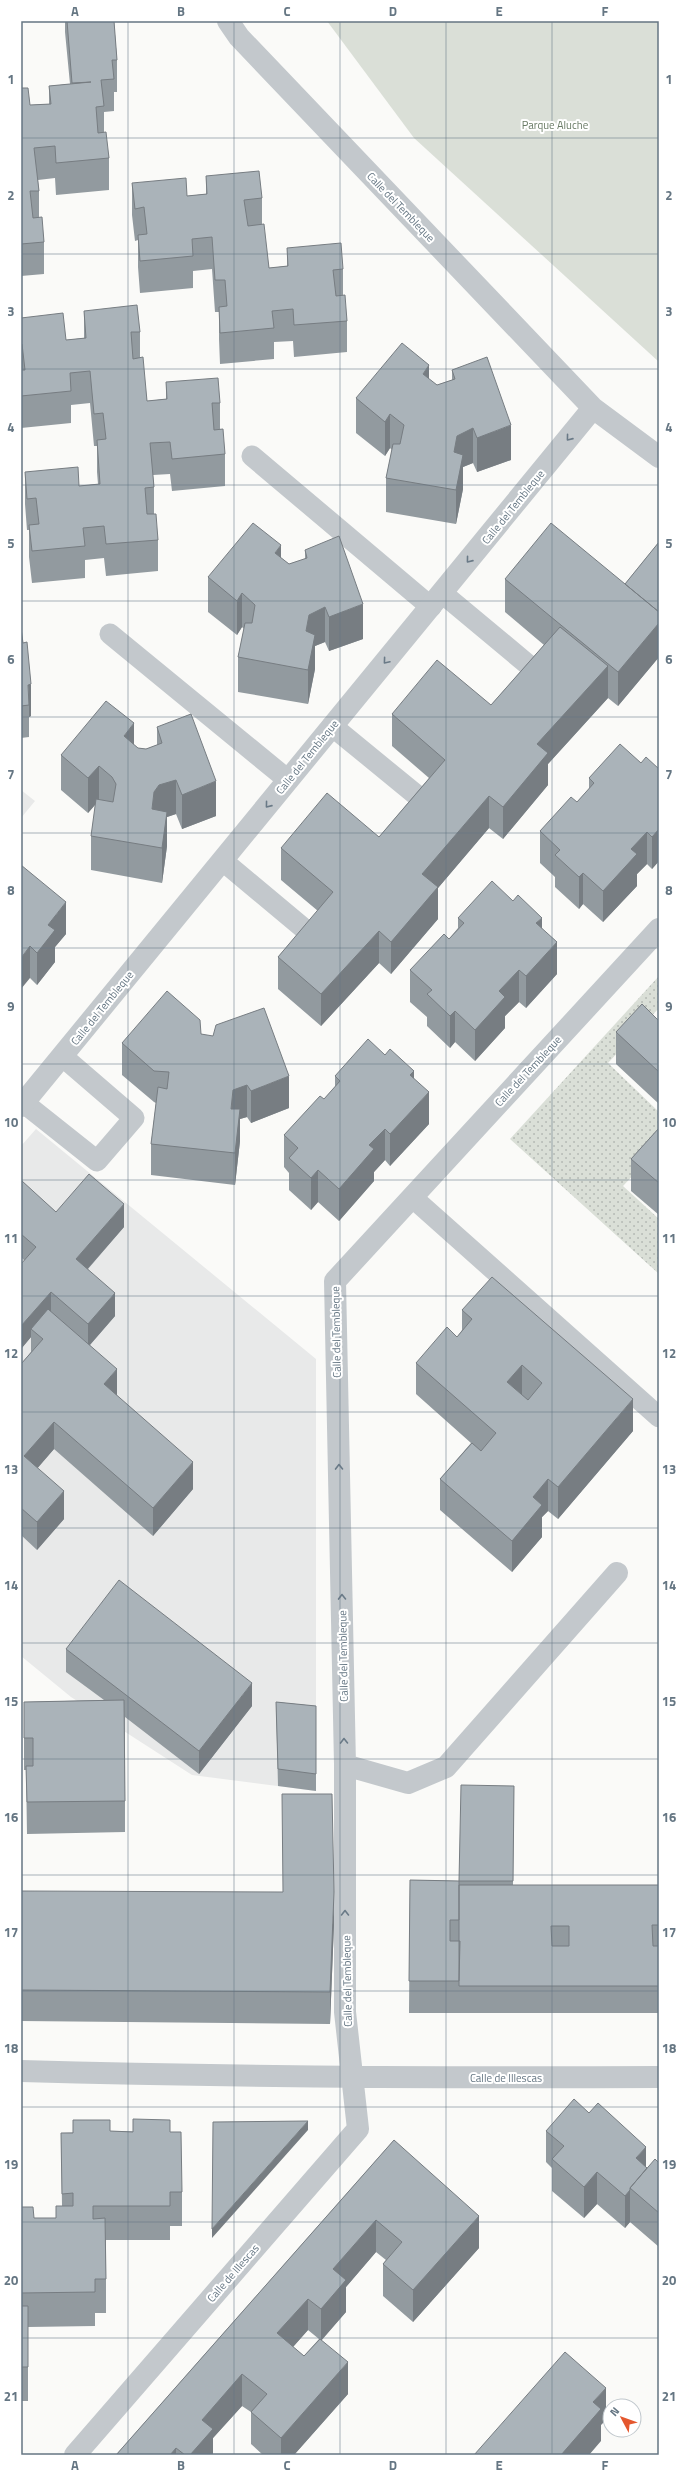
<svg xmlns="http://www.w3.org/2000/svg" width="680" height="2476" font-family="'Titillium Web',sans-serif">
	<style>
		.built { fill: #e8e9e9 }
		.green { fill: #dadfd7 }
		.garden { fill: url(#garden-dots) }
		.lines { fill: none; stroke-linecap: round; stroke-linejoin: round }
		.service { stroke: #c3c8cc; stroke-width: 21 }
		.minor { stroke: #c3c8cc; stroke-width: 22 }
		.wall { fill: #929a9f; fill-rule: evenodd }
		.shaded-wall { fill: #777d82 }
		.building { fill: #aab3b9; stroke: #777d82; fill-rule: evenodd }
		.oneway { stroke: #6a7a87 }
		.grid { fill: none; stroke: #657683; stroke-width: 1; stroke-opacity: 0.55 }
		.labels { text-anchor: middle; dominant-baseline: central; stroke-width: 4; stroke-linejoin: round; paint-order: stroke }
		.park-label { font-size: 11px; fill: #687a64; stroke: #fff }
		.street-label { font-size: 11px; fill: #657683; stroke: #fff }
		.neatline { fill: none; stroke: #657683; stroke-width: 1.5 }
		.grid-label { font-size: 13px; text-anchor: middle; font-weight: bold; fill: #657683 }
	</style>
	<defs>
		<pattern id="garden-dots" width="8" height="8" patternUnits="userSpaceOnUse"><rect width="8" height="8" fill="#dadfd7"/><path d="M2 2h.1M6 6h.1" fill="none" stroke="#b4b9b4" stroke-width="1.8" stroke-linecap="round"/></pattern>
	</defs>
	<rect width="100%" height="100%" fill="#fafaf8"/>
	<path class="built" d="M21,790L35,801L21,818Z
		M36,1129L316,1359V1791L192,1775L71,1697L21,1656V1146Z"/>
	<path class="green" d="M327,21H659V362L414,138Z"/>
	<path class="garden" d="M659,976V1008L608,1063L659,1112V1148L623,1186L659,1219V1274L510,1139Z"/>
	<g class="lines">
		<path class="service" d="M252,456L431,607
			M442,593L532,668
			M110,634L288,780
			M332,726L420,798
			M223,861L308,932
			M24,1103L97,1161L134,1118L62,1056
			M413,1198L659,1417"/>
		<path class="minor" d="M228,21L239,37L593,408L659,457
			M21,1106L593,408
			M345,1765L408,1783L446,1767L617,1573
			M21,2071C234,2077 446,2078 659,2077
			M75,2455L358,2129L345,2012V1765L335,1281L659,929"/>
	</g>
	<path class="wall" d="M65,21H114L117,60V92H114V111L104,112V132L109,158V190L56,195L55,178L38,180L39,191V217L44,242V274L21,276V88L30,105L49,104V86L70,84L65,32Z
		M206,176L262,198V224L269,268L287,266V248L343,269V296L347,321V352L294,357L293,341L274,342V359L220,364L219,339V312H215L212,269L193,271V288L140,293L138,267V240L135,241L132,215V183L187,196L206,194Z
		M84,311L140,332V358L147,401L166,399V382L220,403V429L225,454V486L172,491L170,474L153,475L154,487V514L158,540V571L106,576L104,558L85,560V578L32,583L29,557V530H27L25,504V472L79,486L98,484L97,472V446H94L90,403L71,405V423L21,428V318L66,340L84,338Z
		M452,370L511,460L477,472L473,463L463,467V489L456,524L386,512V478L392,450L390,448L385,456L356,433V398L429,380L437,385L452,380Z
		M659,542V657L618,706L608,698L548,764V785L503,839L489,828L438,888V919L391,974L379,963L321,1026L278,989V957L318,911L281,880V848L379,837L429,778L392,746V714L491,705L544,645L505,612V579L625,584Z
		M305,550L363,639L329,651L325,642L315,646V669L308,704L238,692V657L244,629L242,627L237,635L208,612V577L281,558L289,564L305,559Z
		M21,628L31,716L29,717V737L21,738Z
		M157,727L216,816L182,829L176,814L167,817V846L162,883L91,870V836L96,804L88,813L61,790V755L134,745L138,748L146,749L157,745Z
		M641,763L659,769V861L652,869L647,864L637,874V886L603,922L583,904L579,909L555,887V877L540,863V831L577,802L589,789V778Z
		M21,865L66,934L55,947V962L37,985L30,978Z
		M458,918L542,928L557,974L526,1008L519,1002L505,1016V1028L475,1061L455,1042L450,1048L427,1026V1017L410,1002V970L449,939L458,928Z
		M659,1019V1104L616,1064V1032L658,1020Z
		M201,1034L289,1108L251,1123L247,1117L240,1119V1141L235,1185L151,1175V1144L156,1103L154,1102L122,1075V1043Z
		M385,1055L414,1078L429,1124L390,1166L385,1160L374,1172V1181L339,1221L318,1202L311,1210L289,1190V1173L284,1167V1135L324,1099L335,1087V1076Z
		M659,1128V1215L631,1191V1159Z
		M21,1182L56,1212L124,1227L88,1269L115,1316L90,1345L117,1396L193,1489L153,1536L54,1449L37,1468L64,1519L37,1550L21,1535V1364L31,1352V1337L21,1349L24,1260L21,1257Z
		M462,1310L633,1431L558,1519L548,1511L542,1517V1537L512,1572L440,1510V1479L471,1443L416,1394V1363L457,1337L462,1330Z
		M66,1649L252,1706L199,1774L125,1717V1832L27,1834L26,1770H24V1702L104,1700L66,1672Z
		M276,1702L316,1706V1791L278,1786Z
		M514,1786L513,1885H659V2013H409L410,1880L459,1881Z
		M21,1891L334,1924L330,2024L21,2021Z
		M110,2131L170,2132L182,2192V2226H170V2240H106V2313H95V2326L28,2327V2401H21V2207L34,2218H56L62,2206L61,2133Z
		M546,2131L647,2168L659,2163V2247L630,2222L625,2228L597,2204L584,2218L552,2191V2168L546,2162Z
		M394,2140L479,2248L413,2322L383,2296V2264L386,2260L376,2252L346,2287V2312L321,2340L348,2394L294,2455H263L251,2444V2412L242,2406L213,2438V2455H116ZM308,2330L319,2339L304,2356L293,2347Z
		M659,2309V2344H658V2310Z"/>
	<path class="shaded-wall" d="M429,365V400L423,374Z
		M390,414V448L385,456V422Z
		M511,425V460L477,472V438Z
		M473,428V463L463,467V489L456,524V490L454,452L457,436Z
		M281,545V579L275,553Z
		M242,593V627L237,635V601Z
		M363,604V639L329,651V617Z
		M325,607V642L315,646V669L308,704V670L306,631L309,615Z
		M659,623V657L618,706V672Z
		M608,666V698L548,764V785L503,839V807L537,744Z
		M31,684V716L29,717V705L28,685Z
		M134,723V757L124,736Z
		M99,766V800L88,813V778Z
		M176,780V814L167,817V846L162,883V848L152,809L154,792L159,785Z
		M216,781V816L182,829V795Z
		M489,796V828L438,888V919L391,974V942L422,874Z
		M659,829V861L652,869V837Z
		M647,832V864L637,874V886L603,922V891L631,849Z
		M583,873V904L579,909V877Z
		M66,902V934L55,947V962L37,985V953L48,925Z
		M542,918V949L536,923Z
		M379,931V963L321,1026V994Z
		M557,942V974L526,1008V976Z
		M30,946V978L21,989V958Z
		M519,970V1002L505,1016V1028L475,1061V1030L499,991Z
		M455,1011V1042L450,1048V1016Z
		M414,1071V1103L410,1075Z
		M289,1076V1108L251,1123V1091Z
		M247,1085V1117L240,1119V1141L235,1185V1153L231,1109L233,1090Z
		M429,1092V1124L390,1166V1134Z
		M385,1129V1160L374,1172V1181L339,1221V1189L369,1145Z
		M318,1170V1202L311,1210V1178Z
		M124,1204V1227L76,1282V1259Z
		M51,1292V1315L31,1329V1337L21,1349V1326Z
		M115,1293V1316L88,1347V1324Z
		M522,1365V1396L507,1382Z
		M117,1369V1396L104,1384Z
		M633,1399V1431L558,1519V1487Z
		M54,1422V1449L24,1484V1456Z
		M193,1462V1489L153,1536V1508Z
		M548,1479V1511L542,1517V1537L512,1572V1541L533,1497Z
		M64,1491V1519L37,1550V1522Z
		M252,1683V1706L199,1774V1751Z
		M334,1892V1924L330,2024V1992Z
		M308,2121V2130L212,2238V2229Z
		M646,2147V2172L636,2158Z
		M597,2172V2204L584,2218V2187Z
		M630,2190V2222L625,2228V2196Z
		M479,2216V2248L413,2322V2290Z
		M376,2220V2252L346,2287V2312L321,2341V2309L333,2269Z
		M308,2299V2330L277,2365V2333Z
		M348,2362V2394L294,2455H281V2438Z
		M242,2374V2406L213,2438V2455H190L202,2420Z
		M606,2388V2420L601,2425V2441L589,2455H561L593,2402Z
		M176,2448V2455H170Z"/>
	<path class="building" d="M67,21H114L117,60H112L114,79L101,80L104,106L96,107L98,133L106,132L109,158L56,163L55,146L34,148L39,191H30L33,218L42,217L44,242L21,244V88H28L30,105L51,104L49,86L91,82L72,83Z
		M259,171L262,198L244,200L248,226L264,224L269,268L288,266L287,248L341,243L343,269L333,270L336,296L345,295L347,321L294,325L293,309L272,311L274,328L220,333L219,307L227,306L225,280H215L212,237L192,239L193,256L140,261L138,235L147,234L144,207L135,209L132,183L186,178L187,196L207,194L206,176Z
		M137,305L140,332H131L133,359L143,357L147,401L167,399L166,382L218,378L220,403H212L214,430L223,429L225,454L172,459L170,442L150,443L154,487L145,488L147,514H156L158,540L106,544L104,526L83,528L85,546L32,551L29,525L39,524L36,498L27,499L25,472L78,467L79,486L100,484L97,440L106,439L103,413L94,414L90,371L70,373L71,391L21,396V370H25L22,344H21V318L63,313L66,340L86,338L84,311Z
		M402,343L429,365L423,374L437,385L455,379L452,370L487,357L511,425L477,438L473,428L457,436L454,452L463,455L456,490L386,478L393,444H400L404,425L390,414L385,422L356,398Z
		M253,523L281,545L275,553L289,564L307,558L305,550L339,536L363,604L329,617L325,607L309,615L306,631L315,635L308,670L238,657L245,623H252L255,605L242,593L237,601L208,577Z
		M551,523L659,612V623L618,672L505,579Z
		M659,542V612L625,584Z
		M560,627L608,666L537,744L548,753L503,807L489,796L422,874L438,887L391,942L379,931L321,994L278,957L333,892L281,848L327,793L379,837L445,760L392,714L437,660L491,705Z
		M21,628L23,643L27,642L31,684L28,685L29,705L21,706Z
		M106,701L134,723L124,736L138,748L146,749L162,743L157,727L191,714L216,781L182,795L176,780L159,785L154,792L152,809L167,812L162,848L91,836L96,799L113,802L116,784L112,777L99,766L88,778L61,755Z
		M620,744L641,763L646,757L659,769V829L652,837L647,832L631,849L637,854L603,891L583,873L579,877L555,855L560,850L540,831L571,797L577,802L594,783L589,778Z
		M21,865L66,902L48,925L55,930L37,953L30,946L21,958Z
		M492,881L513,901L518,895L542,918L536,923L557,942L526,976L519,970L499,991L505,997L475,1030L455,1011L450,1016L427,994L432,990L410,970L444,934L449,939L464,923L458,918Z
		M167,991L200,1020L201,1034L213,1036L216,1025L264,1008L289,1076L251,1091L247,1085L233,1090L231,1109H240L235,1153L151,1144L158,1087L167,1089L169,1072L154,1071L122,1043Z
		M642,1004L658,1020L659,1019V1072L616,1032Z
		M368,1039L385,1055L390,1049L414,1071L410,1075L429,1092L390,1134L385,1129L369,1145L374,1149L339,1189L318,1170L311,1178L289,1158L298,1148L284,1135L320,1096L324,1099L340,1081L335,1076Z
		M659,1128V1183L631,1159Z
		M89,1174L124,1204L76,1259L115,1293L88,1324L51,1292L21,1326V1264L36,1247L21,1234V1182L22,1181L56,1212Z
		M492,1277L633,1399L558,1487L548,1479L533,1497L542,1505L512,1541L440,1479L472,1443L481,1451L496,1433L416,1363L447,1327L457,1337L472,1319L462,1310ZM522,1365L542,1383L528,1400L507,1382Z
		M48,1309L117,1369L104,1384L193,1462L153,1508L54,1422L24,1456L64,1491L37,1522L21,1508V1364L43,1339L31,1329Z
		M119,1580L252,1683L199,1751L66,1649Z
		M124,1700L125,1801L27,1802L26,1766H33V1738H24V1702Z
		M276,1702L316,1706V1774L278,1769Z
		M461,1785L514,1786L513,1881H459Z
		M282,1794H332L334,1892L330,1992L21,1990V1891L283,1892Z
		M410,1880L459,1881V1920H450V1941H460L459,1981H409Z
		M459,1885H659V1925H652L653,1946H659V1986H459ZM551,1926H569V1946H552Z
		M574,2099L589,2113L598,2103L646,2147L636,2158L647,2168L630,2188V2190L625,2196L597,2172L584,2187L552,2159L564,2146L546,2131Z
		M133,2119L170,2120V2132H181L182,2192H170V2206H93V2219L105,2218L106,2279H95V2292L21,2293V2207H33L34,2218H56V2206H73V2193L62,2194L61,2133H73V2120H110V2131L133,2132Z
		M308,2121L212,2229L213,2122Z
		M394,2140L479,2216L413,2290L383,2264L402,2242L376,2220L333,2269L346,2280L321,2309L308,2299L277,2333L304,2356L320,2339L348,2362L281,2438L251,2412L267,2394L242,2374L202,2420L213,2429L190,2455H185L176,2448L170,2455H116Z
		M655,2159L659,2163V2213L630,2188Z
		M21,2306H28V2367H21Z
		M565,2352L606,2388L593,2402L601,2409L561,2455H474Z"/>
	<defs><path id="oneway-chevron" d="M-2-3.5L2.5 0L-2 3.5" fill="none" stroke-width="1.6" stroke-linecap="round" stroke-linejoin="round"/></defs>
	<g class="oneway">
		<use href="#oneway-chevron" transform="translate(569 438) rotate(129)"/>
		<use href="#oneway-chevron" transform="translate(469 560) rotate(129)"/>
		<use href="#oneway-chevron" transform="translate(386 661) rotate(130)"/>
		<use href="#oneway-chevron" transform="translate(268 805) rotate(129)"/>
		<use href="#oneway-chevron" transform="translate(339 1467) rotate(-91)"/>
		<use href="#oneway-chevron" transform="translate(342 1597) rotate(-91)"/>
		<use href="#oneway-chevron" transform="translate(344 1741) rotate(-91)"/>
		<use href="#oneway-chevron" transform="translate(345 1913) rotate(-90)"/>
	</g>
	<path class="grid" d="M128,21V2455M234,21V2455M340,21V2455M446,21V2455M552,21V2455M21,138H659M21,254H659M21,369H659M21,485H659M21,601H659M21,717H659M21,833H659M21,948H659M21,1064H659M21,1180H659M21,1296H659M21,1412H659M21,1528H659M21,1643H659M21,1759H659M21,1875H659M21,1991H659M21,2107H659M21,2222H659M21,2338H659"/>
	<g class="labels">
		<g class="park-label">
			<text x="555" y="125">Parque Aluche</text>
		</g>
		<g class="street-label">
			<text transform="translate(401 207) rotate(46)">Calle del Tembleque</text>
			<text transform="translate(513 507) rotate(-51)">Calle del Tembleque</text>
			<text transform="translate(307 757) rotate(-51)">Calle del Tembleque</text>
			<text transform="translate(102 1008) rotate(-51)">Calle del Tembleque</text>
			<text transform="translate(528 1071) rotate(-47)">Calle del Tembleque</text>
			<text transform="translate(336 1332) rotate(-91)">Calle del Tembleque</text>
			<text transform="translate(343 1656) rotate(-91)">Calle del Tembleque</text>
			<text transform="translate(347 1981) rotate(-91)">Calle del Tembleque</text>
			<text x="506" y="2078">Calle de Illescas</text>
			<text transform="translate(233 2273) rotate(-49)">Calle de Illescas</text>
		</g>
	</g>
	<rect width="680" height="2476" fill="none" stroke="#ffffff" stroke-width="44"/>
	<g transform="translate(622 2418) rotate(311)"><circle r="19" fill="#ffffff" stroke="#c1c8cd"/>
	<path d="M0-3L7 15L0 10L-7 15Z" fill="#e4572e"/>
	<text y="-6" font-size="11" font-weight="bold" text-anchor="middle" fill="#657683">N</text>
	</g>
	<rect x="22" y="22" width="636" height="2432" class="neatline"/>
	<g class="grid-label">
		<text x="75" y="16">A</text>
		<text x="181" y="16">B</text>
		<text x="287" y="16">C</text>
		<text x="393" y="16">D</text>
		<text x="499" y="16">E</text>
		<text x="605" y="16">F</text>
		<text x="11" y="84">1</text>
		<text x="669" y="84">1</text>
		<text x="11" y="200">2</text>
		<text x="669" y="200">2</text>
		<text x="11" y="316">3</text>
		<text x="669" y="316">3</text>
		<text x="11" y="432">4</text>
		<text x="669" y="432">4</text>
		<text x="11" y="548">5</text>
		<text x="669" y="548">5</text>
		<text x="11" y="664">6</text>
		<text x="669" y="664">6</text>
		<text x="11" y="779">7</text>
		<text x="669" y="779">7</text>
		<text x="11" y="895">8</text>
		<text x="669" y="895">8</text>
		<text x="11" y="1011">9</text>
		<text x="669" y="1011">9</text>
		<text x="11" y="1127">10</text>
		<text x="669" y="1127">10</text>
		<text x="11" y="1243">11</text>
		<text x="669" y="1243">11</text>
		<text x="11" y="1358">12</text>
		<text x="669" y="1358">12</text>
		<text x="11" y="1474">13</text>
		<text x="669" y="1474">13</text>
		<text x="11" y="1590">14</text>
		<text x="669" y="1590">14</text>
		<text x="11" y="1706">15</text>
		<text x="669" y="1706">15</text>
		<text x="11" y="1822">16</text>
		<text x="669" y="1822">16</text>
		<text x="11" y="1937">17</text>
		<text x="669" y="1937">17</text>
		<text x="11" y="2053">18</text>
		<text x="669" y="2053">18</text>
		<text x="11" y="2169">19</text>
		<text x="669" y="2169">19</text>
		<text x="11" y="2285">20</text>
		<text x="669" y="2285">20</text>
		<text x="11" y="2401">21</text>
		<text x="669" y="2401">21</text>
		<text x="75" y="2470">A</text>
		<text x="181" y="2470">B</text>
		<text x="287" y="2470">C</text>
		<text x="393" y="2470">D</text>
		<text x="499" y="2470">E</text>
		<text x="605" y="2470">F</text>
	</g>
</svg>
